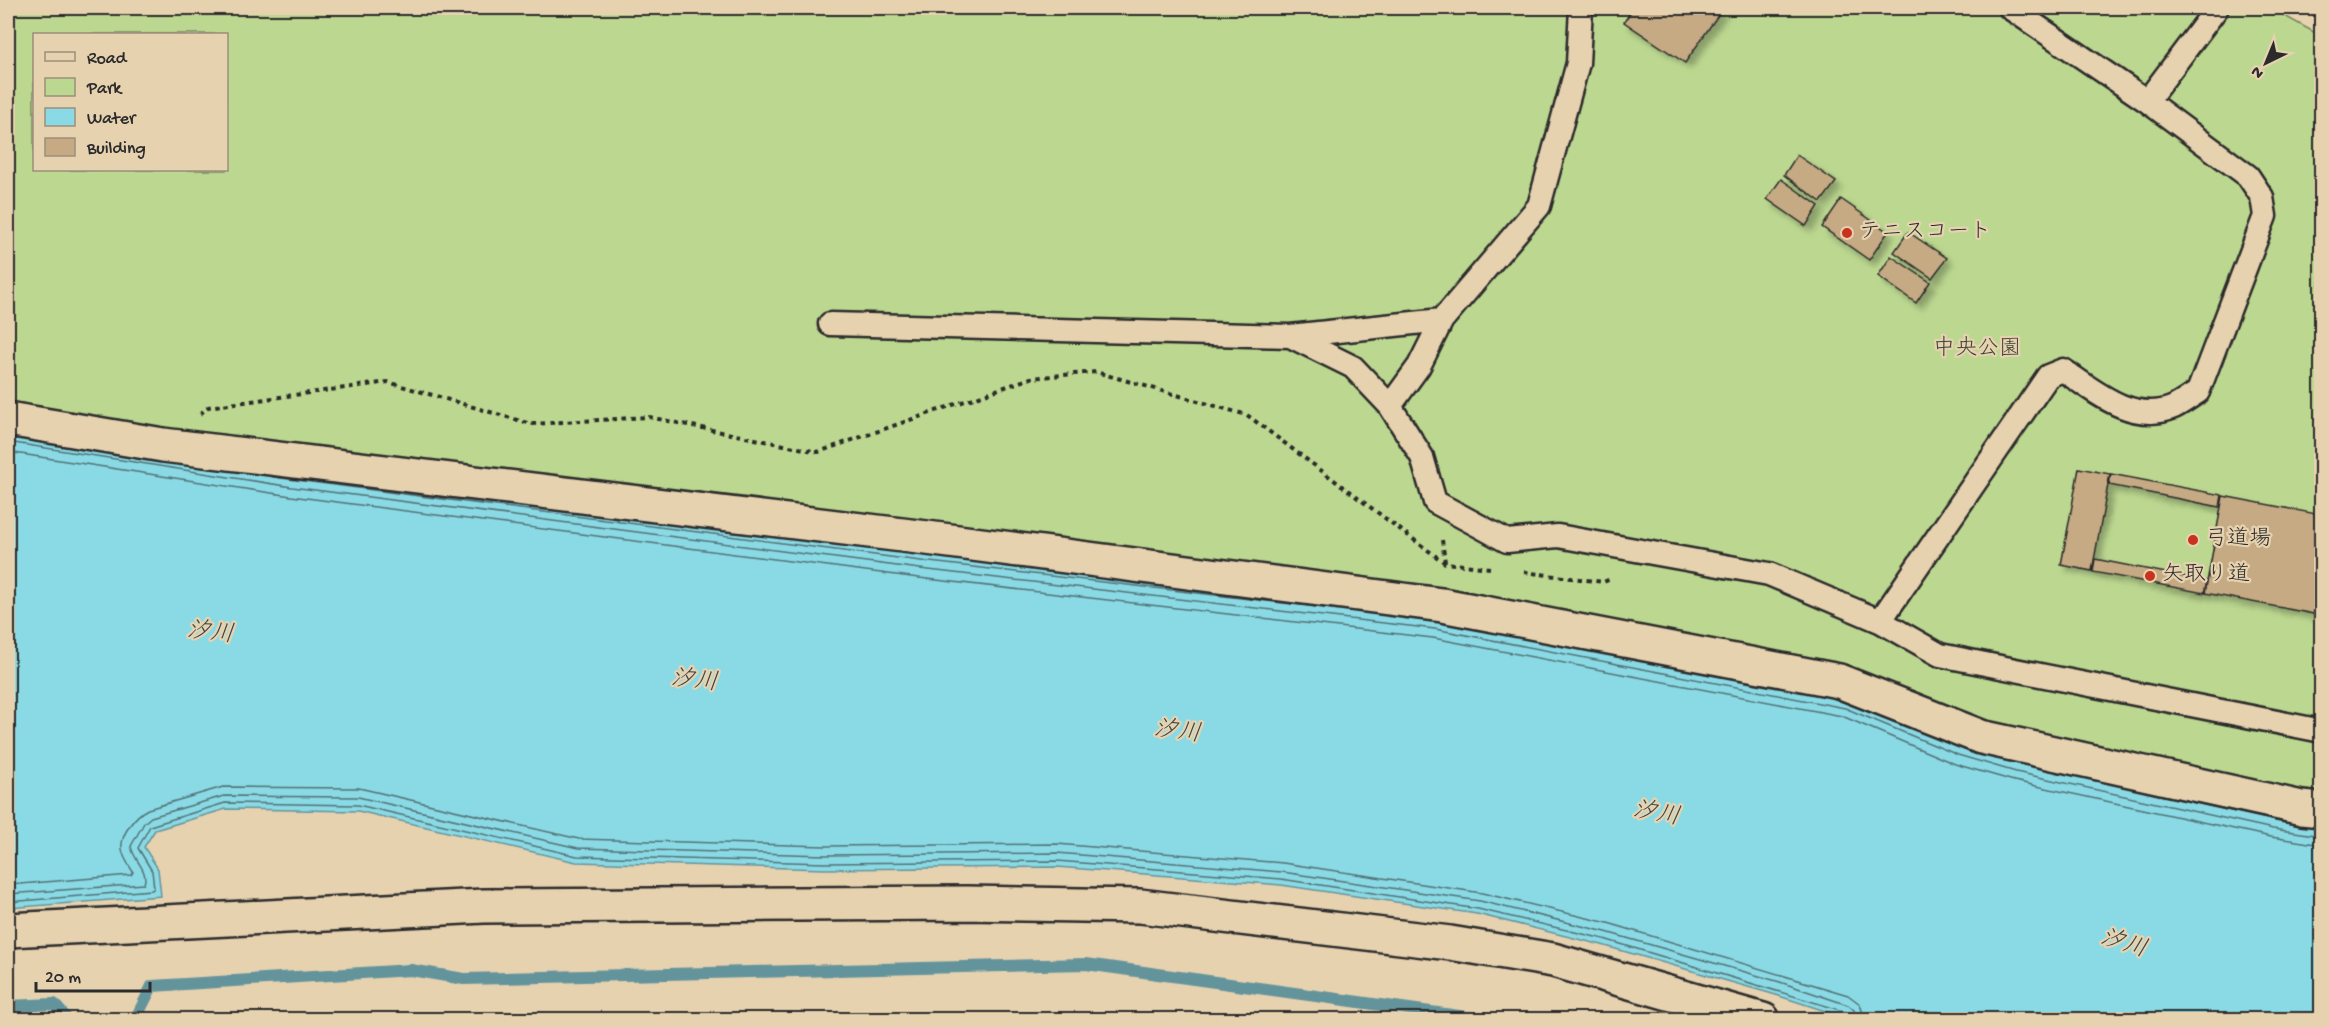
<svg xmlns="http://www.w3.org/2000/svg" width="2329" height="1027" font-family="'Gochi Hand','Klee One',sans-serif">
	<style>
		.green { fill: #bcd890; stroke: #74825e; stroke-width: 1.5; fill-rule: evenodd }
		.water { fill: #8adae5; stroke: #64949b; stroke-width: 1.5 }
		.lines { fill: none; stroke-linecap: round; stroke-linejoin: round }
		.shore { stroke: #517175; stroke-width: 1.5 }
		.stream { stroke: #64949b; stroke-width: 12 }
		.building { fill: #c5aa83; stroke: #2b2b2b; stroke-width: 1.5; filter: url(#shadow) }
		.service-casing { stroke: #2b2b2b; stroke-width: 27 }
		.minor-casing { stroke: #2b2b2b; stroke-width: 38 }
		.path { stroke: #2b2b2b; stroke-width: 4; stroke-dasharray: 4.5 4.5; stroke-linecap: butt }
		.service { stroke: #e7d2b0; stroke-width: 22 }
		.minor { stroke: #e7d2b0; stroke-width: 33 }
		.poi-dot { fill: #c8321e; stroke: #e7d2b0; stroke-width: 2 }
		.labels { text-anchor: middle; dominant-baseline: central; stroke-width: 4.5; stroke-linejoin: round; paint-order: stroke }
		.poi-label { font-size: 22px; fill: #2b2b2b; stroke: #e7d2b0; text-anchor: start }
		.park-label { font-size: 22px; fill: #41453a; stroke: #e7d2b0 }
		.water-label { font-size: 24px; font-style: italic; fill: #394547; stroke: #e7d2b0 }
	</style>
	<defs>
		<filter id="shadow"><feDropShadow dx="5.5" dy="5.5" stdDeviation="3" flood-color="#0004"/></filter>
	</defs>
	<rect width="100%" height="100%" fill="#e7d2b0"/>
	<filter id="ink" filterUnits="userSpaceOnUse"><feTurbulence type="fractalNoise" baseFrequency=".0167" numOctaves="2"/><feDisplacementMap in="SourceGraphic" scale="12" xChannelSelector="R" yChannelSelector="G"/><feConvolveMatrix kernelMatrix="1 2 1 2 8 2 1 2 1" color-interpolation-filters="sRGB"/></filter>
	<g filter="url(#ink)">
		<path class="green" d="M8,8H2270L2321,36L2322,262L2319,285L2322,295L2321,797L2079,748L1974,717L1841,664L1342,576L168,428L8,404ZM34,34H226V170H34Z"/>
		<path class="water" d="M8,429L294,474L922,555L1437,615L1849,695L2321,823L2322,1019H1850L1776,995L1602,945L1477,914L1281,885L1057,867L825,869L576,862L358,811L226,809L155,830L144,847L158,869L161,896L8,908Z"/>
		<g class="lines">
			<path class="shore" d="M8,442L292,487L920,569L1435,629L1845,708L1958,755L2016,772L2273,829L2322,836
				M8,452L291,496L919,578L1433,638L1842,716L1955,764L2014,781L2271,837L2322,845
				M273,477L921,561L1360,612
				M1999,759L2291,824
				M8,885L131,875L133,872C129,865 123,858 122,849C120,835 135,815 148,809L223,787L359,788L579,839L825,846L1057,844L1283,863L1482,893L1608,923L1848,995L1860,1004L1865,1020
				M8,894L144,884C149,870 133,860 131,846L144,823L151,817L224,796L358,797L578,848L825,855L1057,853L1282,872L1480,901L1606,932L1780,982L1848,1005L1854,1010L1856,1020
				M8,902L152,890L154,888L152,871L138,848L150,826L225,803L358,805L577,856L825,863L1057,861L1281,879L1478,909L1604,939L1843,1011L1847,1014L1848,1020"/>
			<path class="stream" d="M8,1006L54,1004L68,1020
				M135,1020L152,986L411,970L464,979L1086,964L1488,1020"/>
		</g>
		<path class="building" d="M1633,8H1723L1685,63L1624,22Z
			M1797,155L1836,182L1821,202L1784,175Z
			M1781,179L1819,206L1806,226L1767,199Z
			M1841,199L1888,232L1869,260L1822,227Z
			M1908,232L1947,258L1932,278L1894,252Z
			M1891,256L1930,282L1916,303L1878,276Z
			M2079,468L2110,474L2092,571L2061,565Z
			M2111,474L2222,495L2220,507L2109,485Z
			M2223,496L2322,515V577L2314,614L2205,593Z
			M2095,559L2207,581L2204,593L2093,572Z"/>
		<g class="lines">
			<g class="service-casing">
				<path id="service" d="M2147,101L2217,8
					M1442,320L1419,366L1390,406L1422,457L1435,502L1507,541L1558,536L1769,574L1880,621L1940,655L2322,731
					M830,324L1290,336L1442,320L1539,206L1578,63L1581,8
					M1290,336L1353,367L1390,406
					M1880,621L2048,376L2063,370C2094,391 2133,425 2174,407C2182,403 2190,397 2198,392L2265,216L2262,197L2248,176L2147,101L2010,8"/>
			</g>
			<g class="minor-casing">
				<path id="minor" d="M8,419L163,445L927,538L1442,605L1839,681L1981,737L2302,808L2322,810
					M8,930L484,906L966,903L1140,906L1450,943L1553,960L1763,1020"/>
			</g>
			<path class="path" d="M200,414L208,407L388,382L531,424L649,417L818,452L1031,378L1096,372L1247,415L1445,563L1490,568
				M1442,540L1445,562
				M1524,572L1603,582L1611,579"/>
			<use href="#service" class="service"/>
			<use href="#minor" class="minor"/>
		</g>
	</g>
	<g class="poi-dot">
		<circle cx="1847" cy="233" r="6"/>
		<circle cx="2193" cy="540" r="6"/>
		<circle cx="2150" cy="576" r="6"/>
	</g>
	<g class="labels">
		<g class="poi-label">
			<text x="1859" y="233">テニスコート</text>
			<text x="2205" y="540">弓道場</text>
			<text x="2162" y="576">矢取り道</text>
		</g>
		<g class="park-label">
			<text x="1977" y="350">中央公園</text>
		</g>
		<g class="water-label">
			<text transform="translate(210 634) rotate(6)">汐川</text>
			<text transform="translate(694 682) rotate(6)">汐川</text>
			<text transform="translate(1177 733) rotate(7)">汐川</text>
			<text transform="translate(1656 815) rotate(10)">汐川</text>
			<text transform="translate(2123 945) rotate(17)">汐川</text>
		</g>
	</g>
	<rect width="2329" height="1027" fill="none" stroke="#e7d2b0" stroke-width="30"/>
	<rect x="15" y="15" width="2299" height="997" fill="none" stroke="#2b2b2b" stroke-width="2" filter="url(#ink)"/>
	<rect x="33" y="33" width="195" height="138" fill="#e7d2b0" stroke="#9c8f7b" stroke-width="1.5"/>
	<rect x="45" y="52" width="30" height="9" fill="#e7d2b0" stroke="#9c8f7b" stroke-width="1.5"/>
	<text x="87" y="63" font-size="18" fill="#2b2b2b">Road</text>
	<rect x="45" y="78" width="30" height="18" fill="#bcd890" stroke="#9c8f7b" stroke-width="1.5"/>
	<text x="87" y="93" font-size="18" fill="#2b2b2b">Park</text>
	<rect x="45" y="108" width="30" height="18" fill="#8adae5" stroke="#9c8f7b" stroke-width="1.5"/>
	<text x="87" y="123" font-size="18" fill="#2b2b2b">Water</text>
	<rect x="45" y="138" width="30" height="18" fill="#c5aa83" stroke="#9c8f7b" stroke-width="1.5"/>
	<text x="87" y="153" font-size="18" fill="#2b2b2b">Building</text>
	<g transform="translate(2266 63) rotate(223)" stroke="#e7d2b0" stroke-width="4.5" paint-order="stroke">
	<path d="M0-4.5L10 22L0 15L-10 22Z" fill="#2b2b2b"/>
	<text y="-9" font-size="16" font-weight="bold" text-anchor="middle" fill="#2b2b2b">N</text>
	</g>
	<path d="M36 982v9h114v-9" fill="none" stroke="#2b2b2b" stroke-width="3"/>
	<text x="45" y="982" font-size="18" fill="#2b2b2b" stroke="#e7d2b0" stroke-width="4.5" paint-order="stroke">20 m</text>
</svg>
